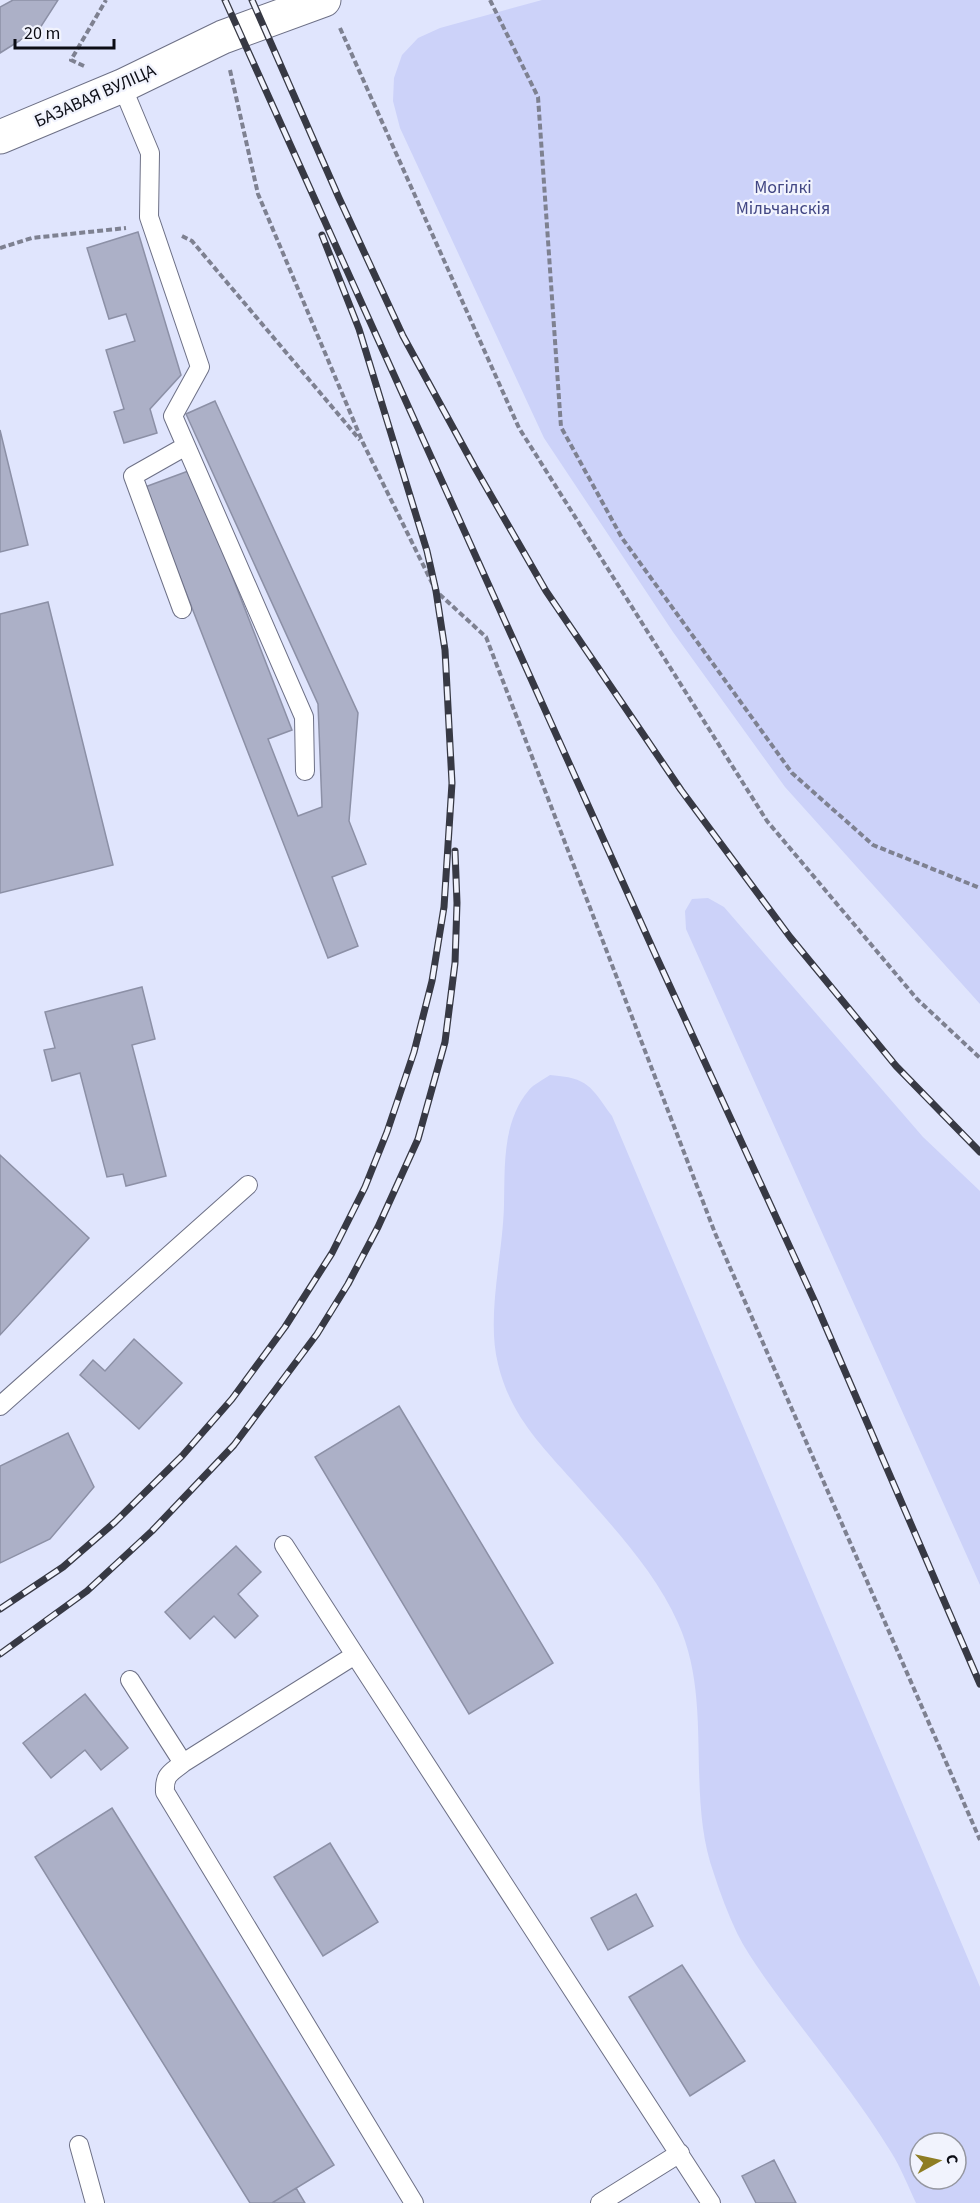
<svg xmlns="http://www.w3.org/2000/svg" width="980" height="2203" font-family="'Source Sans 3',sans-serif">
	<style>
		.green { fill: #ccd2f9; fill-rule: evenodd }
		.building { fill: #acb0c7; stroke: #8c90a6; stroke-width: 1.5 }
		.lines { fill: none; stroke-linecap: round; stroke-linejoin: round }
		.service-casing { stroke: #6d7086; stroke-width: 20 }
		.tertiary-casing { stroke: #6d7086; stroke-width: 35 }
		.path { stroke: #7e8191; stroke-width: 4; stroke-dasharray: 6 3; stroke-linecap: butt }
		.service { stroke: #fff; stroke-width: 18 }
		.tertiary { stroke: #fff; stroke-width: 33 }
		.rail-casing { stroke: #373944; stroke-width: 7 }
		.rail { stroke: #f1f3fd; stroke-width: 4.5; stroke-dasharray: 14; stroke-linecap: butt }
		.labels { text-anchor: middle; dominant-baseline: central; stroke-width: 4.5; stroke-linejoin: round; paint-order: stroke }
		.street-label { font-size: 18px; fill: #0c0d15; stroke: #f1f3fd }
		.park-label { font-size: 18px; fill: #424784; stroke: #f1f3fd }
	</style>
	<rect width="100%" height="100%" fill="#e0e5fd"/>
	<path class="green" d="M542,0H980V1004L785,787L673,632L544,438L400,128L393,101L394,78L402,55L418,38L440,28Z
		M708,898L724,907L923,1137L980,1191V1585L686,929L685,911L692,899Z
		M550,1075C589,1078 590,1086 612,1116L980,1987V2203H916C908,2186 901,2168 891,2152C861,2103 825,2058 790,2012C772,1987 751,1961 737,1933C728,1914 720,1893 714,1874C685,1793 714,1702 678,1623C654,1569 610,1524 572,1480C539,1443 510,1414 498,1364C486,1316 503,1255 504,1205C505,1166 502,1122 529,1090C534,1084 543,1080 550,1075ZM920,2143H956V2179H920Z"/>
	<path class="building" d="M13,0H58L40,28L0,53V7Z
		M138,232L181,375L150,409L157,433L124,443L114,412L124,409L106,350L135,341L126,314L109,319L87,248Z
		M215,401L358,713L349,821L366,864L332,877L358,946L328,958L145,487L191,470L292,730L268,739L298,816L322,807L318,704L186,414Z
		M0,430L28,545L0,552Z
		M48,602L113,865L0,893V614Z
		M142,987L155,1039L132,1045L166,1176L126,1186L123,1174L107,1177L80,1073L52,1081L44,1050L55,1048L45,1012Z
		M0,1155L89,1238L0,1335Z
		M134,1339L182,1383L139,1429L80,1375L93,1360L105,1371Z
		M399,1406L553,1663L469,1714L315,1457Z
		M68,1433L94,1487L50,1539L0,1563V1466Z
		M236,1546L261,1572L238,1594L258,1616L235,1638L214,1616L190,1639L165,1612Z
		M85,1694L128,1748L101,1770L85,1750L51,1778L23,1743Z
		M112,1808L334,2165L272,2203H250L35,1857Z
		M330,1843L378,1922L323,1956L274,1877Z
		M636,1894L653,1926L608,1950L591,1918Z
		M682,1965L745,2061L690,2096L629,1997Z
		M774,2160L796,2203H756L742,2176Z
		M296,2188L305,2203H272Z"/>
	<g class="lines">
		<g class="service-casing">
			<path id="service" d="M122,86L150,153L149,217L200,367L173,416L304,717L305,771
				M182,609L133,476L186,446
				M0,1406L248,1185
				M284,1545L355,1655
				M130,1680L183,1763
				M79,2145L95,2203
				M414,2203L165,1792C164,1774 171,1773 183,1763L355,1655L711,2203
				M600,2203L680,2153"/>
		</g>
		<g class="tertiary-casing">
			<path id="tertiary" d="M0,137L122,86L223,37L324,0"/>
		</g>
		<path class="path" d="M490,0L538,97L561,427L622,538L792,773L873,845L980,888
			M340,28L519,428L767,821L917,999L980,1058
			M84,66L71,60L106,0
			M230,70L258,194L363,443L436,591L486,637L715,1233L980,1840
			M182,236L192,241L360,440
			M0,248L32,238L126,228"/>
		<use href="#service" class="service"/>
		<use href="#tertiary" class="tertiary"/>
		<g class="rail-casing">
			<path id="rail" d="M225,0L656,956L815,1302L980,1684
				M252,0L339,198L403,336L474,466L546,591L681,790L790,937L896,1066L980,1152
				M0,1609L63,1567L115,1522L182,1456L232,1399L285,1327L332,1253L365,1187L387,1132L414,1052L432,981L444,907L452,783L445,650L436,591L427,551L359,329L322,235
				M0,1654L87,1591L152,1531L234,1445L317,1334L348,1284L378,1227L418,1139L445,1042L455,963L457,903L455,851"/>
		</g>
		<use href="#rail" class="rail"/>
	</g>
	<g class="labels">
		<g class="street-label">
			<text transform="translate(95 96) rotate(-24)">БАЗАВАЯ ВУЛІЦА</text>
		</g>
		<g class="park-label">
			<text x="783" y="187">Могілкі<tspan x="783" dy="21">Мільчанскія</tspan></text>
		</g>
	</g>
	<g transform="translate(938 2161) rotate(82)"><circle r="28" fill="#f1f3fd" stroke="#9597a0" stroke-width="1.5"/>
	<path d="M0-4.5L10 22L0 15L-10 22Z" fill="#8e7d23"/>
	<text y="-9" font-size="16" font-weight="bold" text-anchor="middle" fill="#0c0d15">С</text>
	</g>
	<path d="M15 39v9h99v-9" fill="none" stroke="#0c0d15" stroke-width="3"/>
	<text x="24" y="39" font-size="18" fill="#0c0d15" stroke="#f1f3fd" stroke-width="4.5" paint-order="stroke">20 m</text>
</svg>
